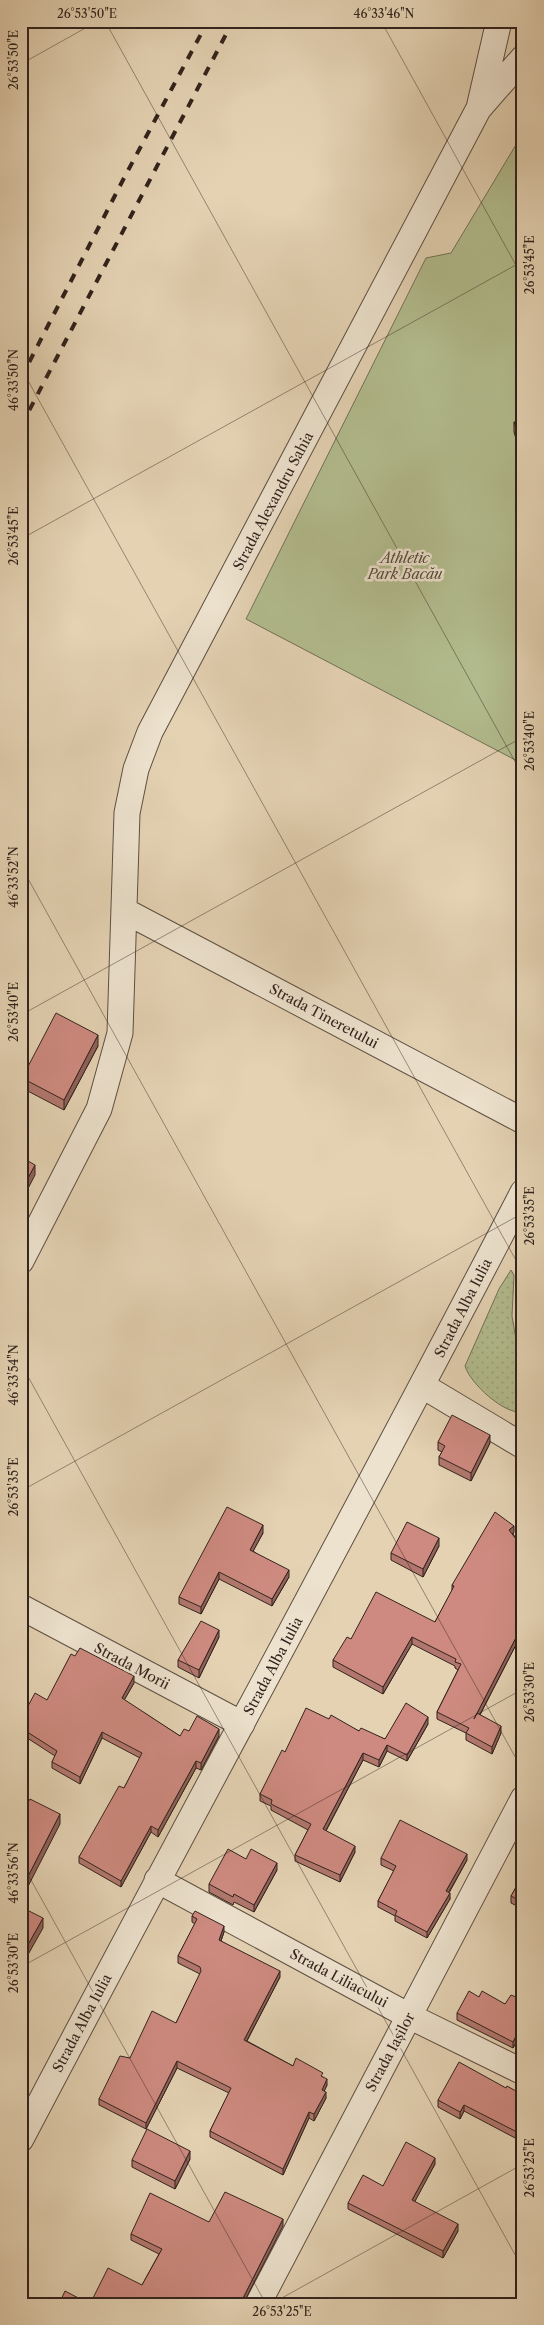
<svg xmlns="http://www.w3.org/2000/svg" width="544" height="2325" font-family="'Libre Caslon Text',serif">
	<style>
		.grass { fill: url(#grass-dots); stroke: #727056 }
		.park { fill: #b2bc8e; stroke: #727056 }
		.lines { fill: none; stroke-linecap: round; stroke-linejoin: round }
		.minor-casing { stroke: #5e4f42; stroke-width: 27 }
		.minor { stroke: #ede2ce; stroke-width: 25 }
		.rail { stroke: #32231d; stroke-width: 4; stroke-dasharray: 9 9; stroke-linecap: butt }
		.wall { fill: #b1776e; stroke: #32231d }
		.shaded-wall { fill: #90615a; stroke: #32231d }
		.building { fill: #ce8a80; stroke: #32231d }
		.ticks { fill: none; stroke: #32231d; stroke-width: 1; stroke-opacity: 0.45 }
		.labels { text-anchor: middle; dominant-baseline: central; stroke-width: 5; stroke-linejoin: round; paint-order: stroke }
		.street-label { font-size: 14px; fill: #32231d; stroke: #ede2ce }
		.park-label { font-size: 14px; font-style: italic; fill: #524939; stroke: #ede2ce }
		.neatline { fill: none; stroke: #32231d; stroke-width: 2 }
		.ticks-label { font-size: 12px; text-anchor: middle; fill: #32231d }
	</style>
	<defs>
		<pattern id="grass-dots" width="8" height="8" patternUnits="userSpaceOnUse" patternTransform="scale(1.25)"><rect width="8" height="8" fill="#b2bc8e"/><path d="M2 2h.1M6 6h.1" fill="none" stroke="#9aa17a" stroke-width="1.8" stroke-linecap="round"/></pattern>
	</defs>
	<rect width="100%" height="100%" fill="#e4d2b3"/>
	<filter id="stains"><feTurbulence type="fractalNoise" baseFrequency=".004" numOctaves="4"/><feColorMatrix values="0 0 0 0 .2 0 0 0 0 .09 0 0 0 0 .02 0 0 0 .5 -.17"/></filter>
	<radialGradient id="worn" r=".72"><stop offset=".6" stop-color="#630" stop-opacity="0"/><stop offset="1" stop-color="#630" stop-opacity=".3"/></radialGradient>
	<path class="grass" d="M511,1270L514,1275L512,1316L523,1380V1412C504,1415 470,1383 465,1366L499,1289Z"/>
	<path class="park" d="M523,133V764L246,619L426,258L451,253Z"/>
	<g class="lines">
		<g class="minor-casing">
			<path id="minor" d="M481,106L523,58
				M125,911L523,1121
				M21,1261L99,1109L120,1033L127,813L136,769L150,732L479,108L499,21
				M423,1386L523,1446
				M21,1607L242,1724
				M157,1880L409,2016L523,2072
				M21,2139C187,1822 359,1509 523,1192
				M258,2304L523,1799"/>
		</g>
		<use href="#minor" class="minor"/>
		<path class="rail" d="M21,378L124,178L208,21
			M21,426L233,21"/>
	</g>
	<path class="wall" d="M514,422L523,424V462L514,432Z
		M98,1046L64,1110L22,1088V1078Z
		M438,1442L490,1443L471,1481L439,1465V1457L442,1452L438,1450Z
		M514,1532L513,1534L523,1548V1631L480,1715L501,1733L492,1754L466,1740V1733L437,1719V1712L458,1670L455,1668V1666L412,1644L383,1694L333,1667V1660L351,1639L435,1622L452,1591V1585Z
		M263,1533L253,1551L289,1577L272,1606L219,1579L201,1614L179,1604V1597Z
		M439,1546L423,1577L391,1560V1553Z
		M219,1637L199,1678L178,1667V1660Z
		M134,1683L124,1700L180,1736L189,1731L219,1736L201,1770L196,1768L158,1837L151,1832L121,1887L79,1863V1857L124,1788L140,1758L102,1738L80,1784L52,1768V1762L55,1756L21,1734V1719Z
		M329,1719L359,1731L385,1739L428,1724L407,1761L387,1751L379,1767L363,1760L326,1831L355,1852L340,1882L295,1861V1855L308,1830L271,1810V1806L260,1801V1794L285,1752Z
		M381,1858L467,1860L449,1893L450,1899L427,1938L395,1921V1916L378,1907V1901L394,1871L381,1865Z
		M246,1859L277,1870L254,1912L234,1902L233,1905L209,1892V1884Z
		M523,1875V1909L511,1903V1896Z
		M192,1916L224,1932L221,1941L280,1977L247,2041L293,2066L323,2077L327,2085L324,2091L326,2098L314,2121L309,2118L283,2175L210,2137V2131L229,2093L177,2068L146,2129L99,2105V2099L130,2058L176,2023L200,1974L178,1963V1956L195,1924L192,1922Z
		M523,1986V2041L518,2039L513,2048L457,2020V2013L479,1997L505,2004L516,1997Z
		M523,2095V2128L517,2139L464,2111L460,2119L438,2107V2100Z
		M190,2159L175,2189L132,2167V2160Z
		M435,2164L414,2202L458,2231L443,2258L348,2209V2203L383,2186Z
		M209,2222L283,2226L142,2285L159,2254L131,2240V2234Z"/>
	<path class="shaded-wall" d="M98,1035V1046L64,1110V1100Z
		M35,1165V1175L21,1202V1191Z
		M490,1435V1443L471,1481V1473Z
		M263,1525V1533L250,1557V1550Z
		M514,1526V1532L509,1537V1530Z
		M439,1538V1546L423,1577V1569Z
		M289,1570V1577L272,1606V1599Z
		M219,1572V1579L201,1614V1607Z
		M523,1624V1631L474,1726V1719Z
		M219,1630V1637L199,1678V1670Z
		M412,1637V1644L383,1694V1687Z
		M134,1676V1683L122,1704V1698Z
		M428,1717V1724L407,1761V1755Z
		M501,1726V1733L492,1754V1747Z
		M219,1729V1736L201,1770V1763Z
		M102,1732V1738L80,1784V1777Z
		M387,1745V1751L379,1767V1760Z
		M363,1753V1760L323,1836V1829Z
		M196,1761V1768L158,1837V1830Z
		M60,1814V1824L21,1900V1890Z
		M151,1826V1832L121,1887V1881Z
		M355,1846V1852L340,1882V1875Z
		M467,1854V1860L446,1897V1891Z
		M277,1863V1870L254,1912V1905Z
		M450,1893V1899L427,1938V1932Z
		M43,1918V1928L21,1967V1957Z
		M224,1926V1932L219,1946V1940Z
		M280,1971V1977L244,2046V2040Z
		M518,2032V2039L513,2048V2042Z
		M177,2061V2068L146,2129V2123Z
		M327,2079V2085L322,2096V2090Z
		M326,2092V2098L314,2121V2114Z
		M464,2105V2111L460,2119V2112Z
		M309,2112V2118L283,2175V2169Z
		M523,2121V2128L517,2139V2132Z
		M190,2151V2159L175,2189V2181Z
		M435,2158V2164L412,2207V2200Z
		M283,2219V2226L243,2304H240Z
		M458,2224V2231L443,2258V2251Z"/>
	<path class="building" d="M514,422L523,424V451Z
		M56,1013L98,1035L64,1100L22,1078Z
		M21,1157L35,1165L21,1191Z
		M452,1415L490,1435L471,1473L439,1457L445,1446L438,1442Z
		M227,1507L263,1525L250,1550L289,1570L272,1599L219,1572L201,1607L179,1597Z
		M495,1512L514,1526L509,1530L523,1548V1624L474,1719L477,1713L501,1726L492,1747L466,1733L469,1728L437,1712L461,1664L455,1662L456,1659L412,1637L383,1687L333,1660L347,1637L351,1639L376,1592L435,1622L454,1586L452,1585Z
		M407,1522L439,1538L423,1569L391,1553Z
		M201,1621L219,1630L199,1670L178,1660Z
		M80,1648L134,1676L122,1698L180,1736L184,1729L189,1731L197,1716L219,1729L201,1763L196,1761L158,1830L151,1826L121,1881L79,1857L119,1786L124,1788L142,1753L102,1732L80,1777L52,1762L57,1751L21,1728V1719L35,1693L47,1700L71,1654L75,1656Z
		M406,1703L428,1717L407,1755L387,1745L379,1760L363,1753L323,1829L355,1846L340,1875L295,1855L311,1824L271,1804L272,1800L260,1794L282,1750L285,1752L306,1708L329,1719L331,1715L359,1731L361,1728L385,1739Z
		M30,1799L60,1814L21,1890V1814Z
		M400,1820L467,1854L446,1891L450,1893L427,1932L395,1915L397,1911L378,1901L396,1866L381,1858Z
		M228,1849L246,1859L251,1849L277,1863L254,1905L234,1894L233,1897L209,1884Z
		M523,1875V1902L511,1896Z
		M21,1907L43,1918L21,1957Z
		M195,1911L224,1926L219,1940L280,1971L244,2040L293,2066L296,2058L323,2073L321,2076L327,2079L322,2090L326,2092L314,2114L309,2112L283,2169L210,2131L231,2088L177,2061L146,2123L99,2099L120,2056L130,2058L152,2011L176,2023L201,1971L200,1967L178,1956L197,1919L192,1916Z
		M522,1985L523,1986V2035L518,2032L513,2042L457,2013L469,1991L479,1997L482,1991L505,2004L511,1995L516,1997Z
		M459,2062L506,2088L507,2086L523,2095V2121L517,2132L464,2105L460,2112L438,2100Z
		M147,2129L190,2151L175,2181L132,2160Z
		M406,2142L435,2158L412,2200L458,2224L443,2251L348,2203L363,2175L383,2186Z
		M225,2192L283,2219L240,2304H90L108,2268L142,2285L162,2249L131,2234L150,2193L209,2222Z
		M65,2291L90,2304H59Z"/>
	<path class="ticks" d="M105,21L523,776M381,21L523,278M21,64L98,21M21,368L523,1273M21,539L523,261M21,866L523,1771M21,1015L523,737M21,1364L523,2269M21,1491L523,1213M21,1862L266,2304M21,1967L523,1689M271,2304L523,2164"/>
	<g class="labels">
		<g class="street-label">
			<text transform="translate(273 501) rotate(-62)">Strada Alexandru Sahia</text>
			<text transform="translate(324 1016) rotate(28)">Strada Tineretului</text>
			<text transform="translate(463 1308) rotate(-63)">Strada Alba Iulia</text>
			<text transform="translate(132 1666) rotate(28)">Strada Morii</text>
			<text transform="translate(273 1666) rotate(-62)">Strada Alba Iulia</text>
			<text transform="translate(339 1978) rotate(28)">Strada Liliacului</text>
			<text transform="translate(82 2023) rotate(-62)">Strada Alba Iulia</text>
			<text transform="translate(390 2052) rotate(-62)">Strada Iașilor</text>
		</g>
		<g class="park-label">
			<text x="405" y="558">Athletic<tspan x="405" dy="16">Park Bacău</tspan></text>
		</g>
	</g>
	<rect width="544" height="2325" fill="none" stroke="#e4d2b3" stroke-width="55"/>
	<rect x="28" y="28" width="488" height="2270" class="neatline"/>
	<g class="ticks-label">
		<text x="87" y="18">26°53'50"E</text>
		<text x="384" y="18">46°33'46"N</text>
		<text transform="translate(14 60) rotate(-90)" y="4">26°53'50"E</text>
		<text transform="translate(530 265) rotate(-90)" y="4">26°53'45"E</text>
		<text transform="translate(14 380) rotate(-90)" y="4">46°33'50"N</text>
		<text transform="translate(14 536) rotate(-90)" y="4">26°53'45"E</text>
		<text transform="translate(530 741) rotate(-90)" y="4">26°53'40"E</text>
		<text transform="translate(14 877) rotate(-90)" y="4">46°33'52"N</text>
		<text transform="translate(14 1012) rotate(-90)" y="4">26°53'40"E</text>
		<text transform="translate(530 1216) rotate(-90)" y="4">26°53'35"E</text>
		<text transform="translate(14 1375) rotate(-90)" y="4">46°33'54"N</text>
		<text transform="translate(14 1487) rotate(-90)" y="4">26°53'35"E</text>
		<text transform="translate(530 1692) rotate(-90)" y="4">26°53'30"E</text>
		<text transform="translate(14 1873) rotate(-90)" y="4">46°33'56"N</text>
		<text transform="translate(14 1963) rotate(-90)" y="4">26°53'30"E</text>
		<text transform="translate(530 2168) rotate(-90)" y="4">26°53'25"E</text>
		<text x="282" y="2316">26°53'25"E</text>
	</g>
	<rect width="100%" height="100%" filter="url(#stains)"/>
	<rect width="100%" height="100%" fill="url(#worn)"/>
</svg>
